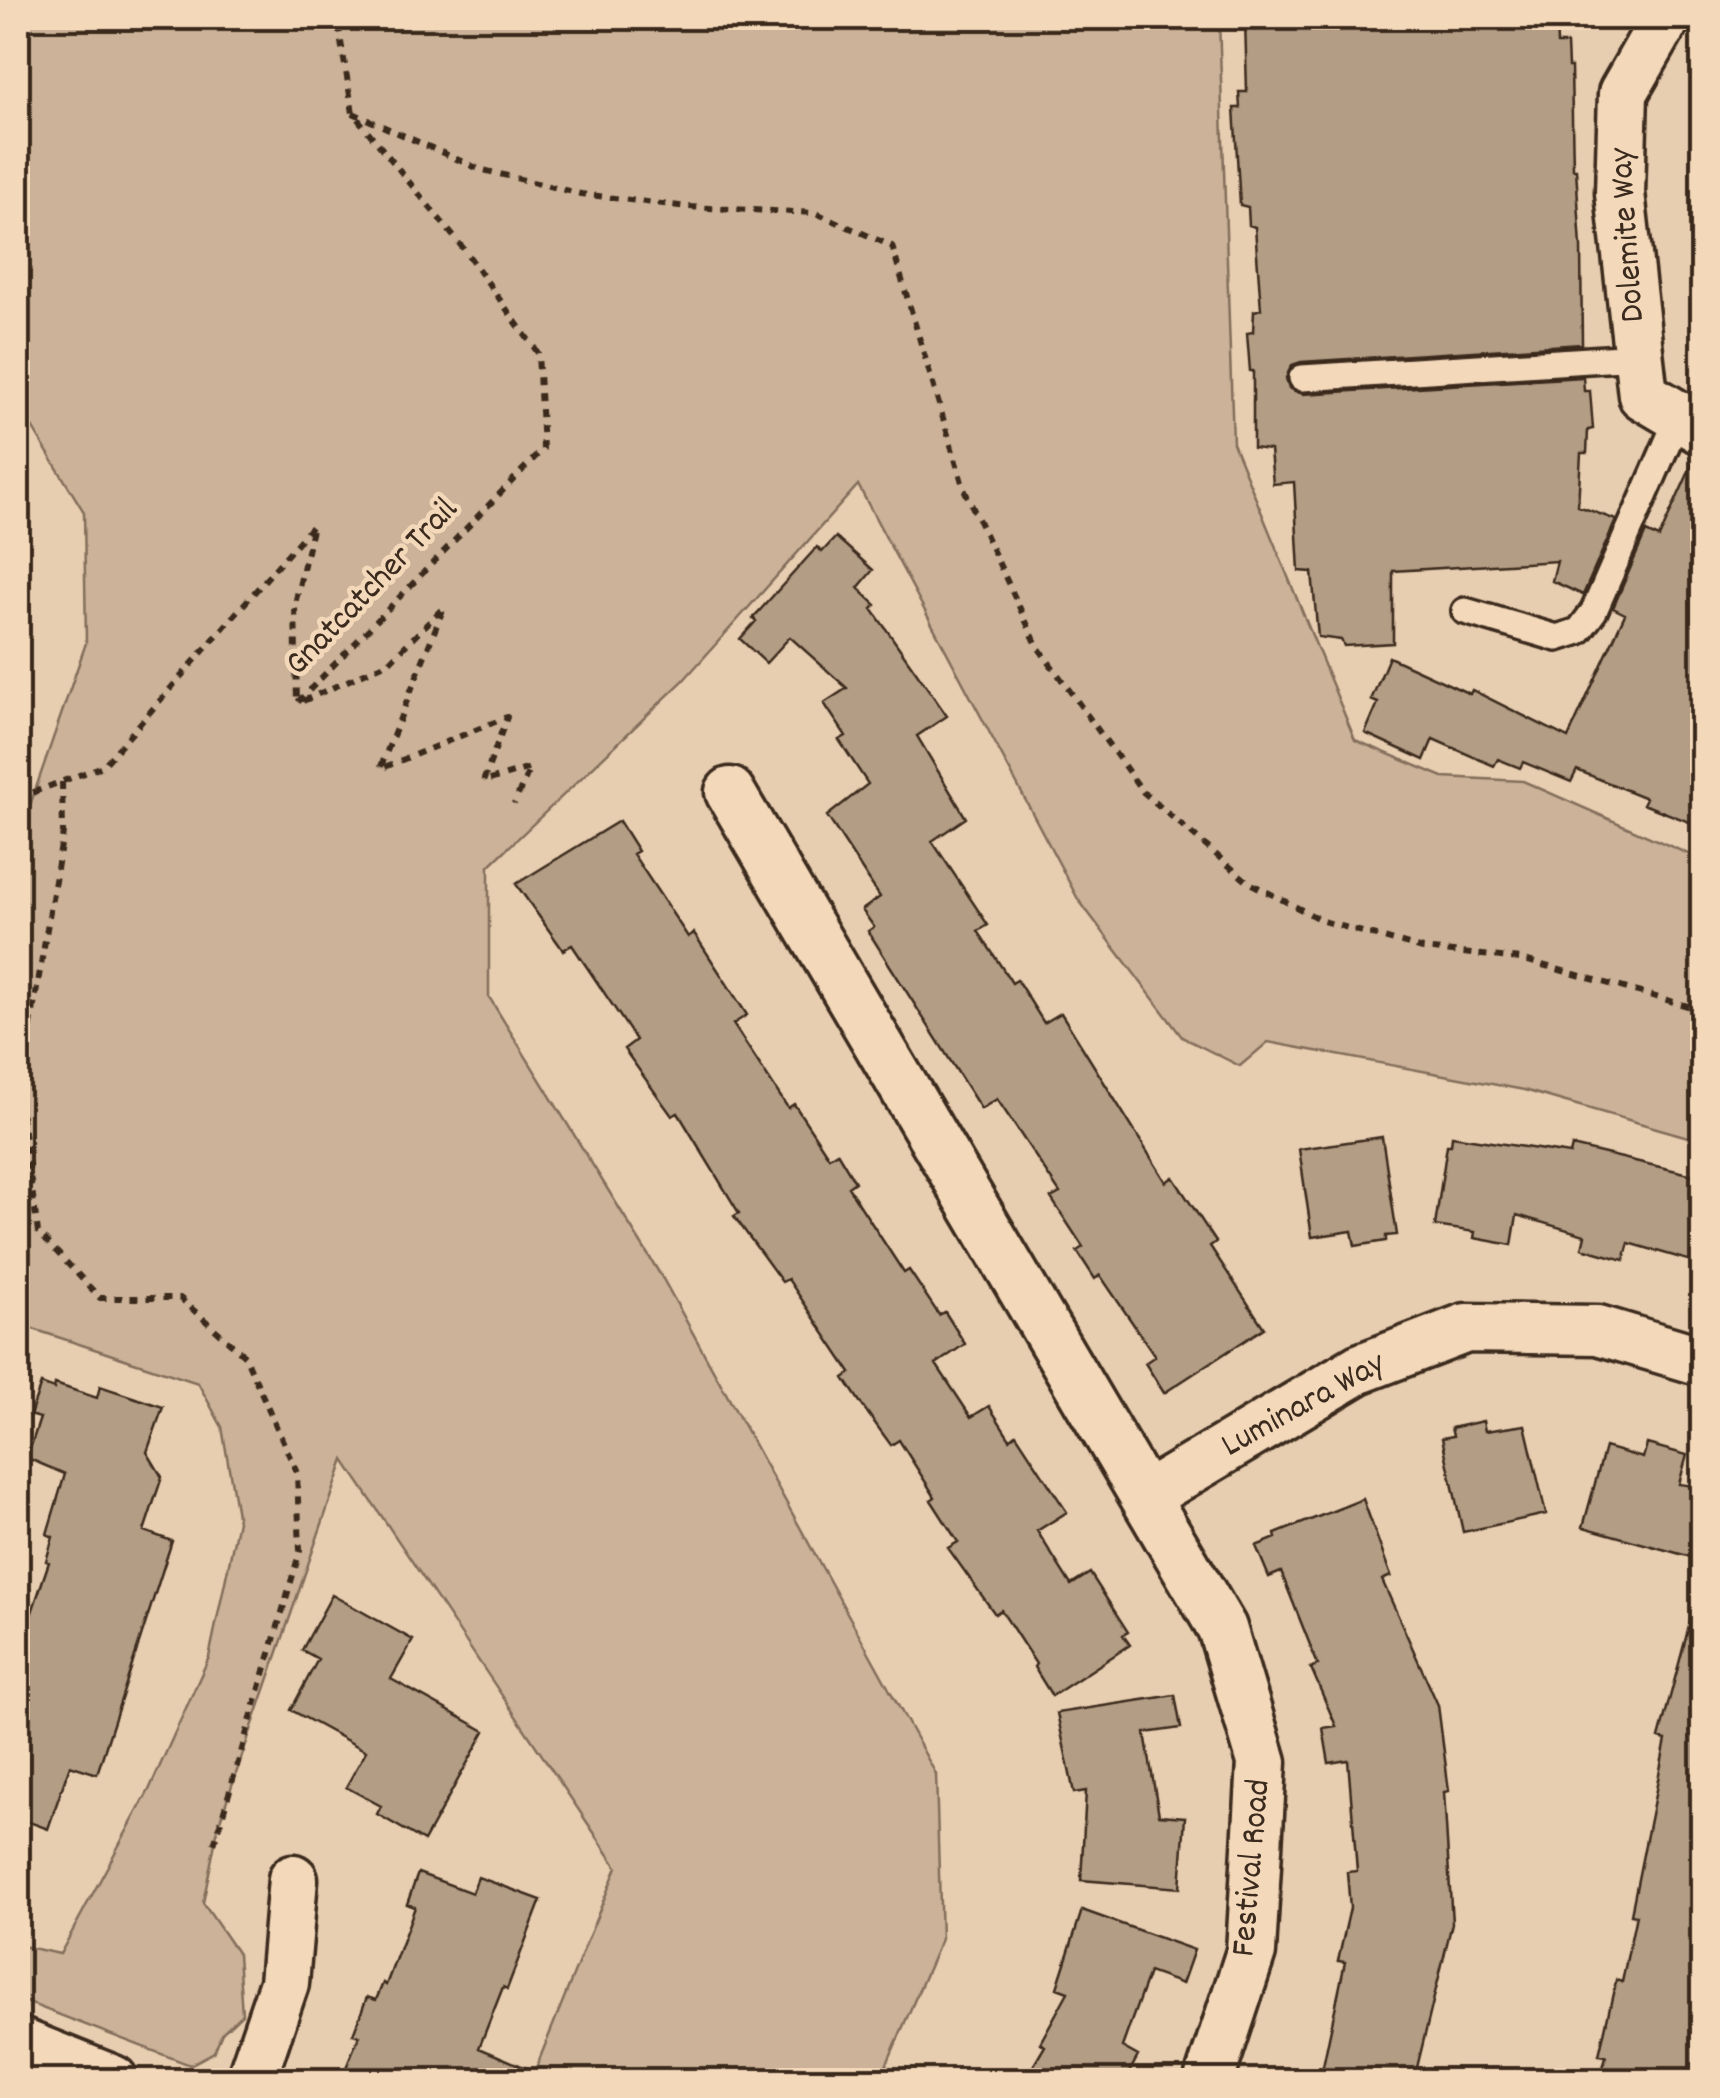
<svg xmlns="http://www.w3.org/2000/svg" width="1720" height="2098" font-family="Dekko,sans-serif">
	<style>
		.green { fill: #cbb298; stroke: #836e5b; stroke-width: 2.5 }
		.building { fill: #b49d85; stroke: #3b2a1e; stroke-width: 2.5 }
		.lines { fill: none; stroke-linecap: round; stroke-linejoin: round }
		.lane-casing { stroke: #3b2a1e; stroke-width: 32 }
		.street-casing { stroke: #3b2a1e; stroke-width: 55 }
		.path { stroke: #3b2a1e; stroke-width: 6; stroke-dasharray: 8 8; stroke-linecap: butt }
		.lane { stroke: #f3d8ba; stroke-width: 25 }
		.street { stroke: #f3d8ba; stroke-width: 48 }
		.labels { text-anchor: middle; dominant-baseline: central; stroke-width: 9; stroke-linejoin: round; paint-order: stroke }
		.street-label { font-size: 35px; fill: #3b2a1e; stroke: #f3d8ba }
	</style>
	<rect width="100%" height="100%" fill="#e8ceb1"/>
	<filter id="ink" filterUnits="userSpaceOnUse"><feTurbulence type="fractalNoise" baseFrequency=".01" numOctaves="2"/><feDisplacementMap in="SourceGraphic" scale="20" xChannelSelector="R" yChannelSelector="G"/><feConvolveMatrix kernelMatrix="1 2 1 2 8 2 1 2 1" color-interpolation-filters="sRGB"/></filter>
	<g filter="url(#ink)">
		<path class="green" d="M18,18H1219L1233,443L1355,740L1443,777L1523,781L1702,860V1141L1524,1090L1268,1042L1240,1066L1182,1037L1078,899L858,485L683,681L489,866V997L663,1279L936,1774L941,1939L880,2080H531L617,1867L344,1460L219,1823L203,1903L238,1954L242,2014L222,2033L214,2052L190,2065L18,1999V1945L60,1954L149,1790L209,1657L238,1521L222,1427L198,1383L18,1324V840L86,643L84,512L18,404Z"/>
		<path class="building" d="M1245,18H1556L1557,44H1567L1568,67H1571L1573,169H1576L1581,247L1582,344L1301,362L1292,365L1286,378L1289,388L1303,394L1583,377L1584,391H1590L1593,429L1588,430L1587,453H1581L1578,506L1616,520L1583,595L1552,581L1557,561L1393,571V643L1344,646L1341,640L1318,637L1312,572L1299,571L1294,482L1273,484L1270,450L1253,448V371H1250L1247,333L1253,332L1254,311L1261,309L1255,227L1249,225L1248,207L1240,205L1234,108H1240L1239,92H1247Z
			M1696,456L1702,457V827L1643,804L1646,798L1577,770L1571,782L1523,762L1520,768L1498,759L1494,766L1433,739L1424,760L1365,733L1378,703L1371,700L1389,657L1470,694L1472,690L1568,738L1625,614L1613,608L1646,532L1659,538Z
			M836,537L873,570L858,588L876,605L872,609L947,716L917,736L966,818L932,841L988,925L978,931L1012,983L1017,980L1044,1023L1061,1013L1166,1182L1173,1177L1216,1242L1210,1246L1264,1328L1164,1393L1145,1363L1155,1356L1100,1275L1095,1279L1077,1251L1083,1247L1051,1198L1060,1193L997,1099L981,1109L868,931L874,927L862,910L880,897L827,816L868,784L839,740L846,736L824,703L847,688L790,637L766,663L740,639L756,621L753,618L817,547L822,552Z
			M619,821L638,851L633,854L688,937L694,933L747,1015L733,1024L788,1108L794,1104L829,1157L837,1152L855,1182L848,1187L904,1273L909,1270L939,1315L945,1312L965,1344L936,1364L971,1417L989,1406L1010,1439L1016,1434L1067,1512L1037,1531L1071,1585L1090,1573L1128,1632L1123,1635L1130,1645L1052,1696L1034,1667L1036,1664L1001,1610L995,1614L948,1548L958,1542L931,1500L935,1497L899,1440L891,1445L864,1408L844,1378L851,1373L788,1279L782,1282L734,1216L739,1213L678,1113L672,1116L624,1049L636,1040L572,945L563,950L516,884Z
			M1452,1136L1570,1154L1572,1146L1702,1177V1264L1629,1243L1624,1260L1582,1248L1585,1235L1517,1215L1512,1245L1474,1238L1475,1232L1435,1226L1447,1145H1451Z
			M1382,1137L1397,1235L1386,1236V1241L1355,1246L1352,1231L1312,1237L1299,1149Z
			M41,1384L54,1389L55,1384L97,1398L100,1386L163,1407L147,1452L162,1477L144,1531L172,1541L97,1774L70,1765L48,1829L18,1818V1623L27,1627L49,1562L46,1561L53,1537L47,1534L65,1474L27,1458L40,1418L30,1415Z
			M1483,1421L1485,1431L1525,1425L1546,1514L1463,1532L1442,1438L1453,1436L1451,1428Z
			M1647,1444L1687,1455L1679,1484L1702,1487V1560L1583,1527L1605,1447L1643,1458Z
			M1363,1499L1391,1576L1382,1580L1438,1705L1449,1791L1444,1792L1452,1923L1414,2080H1320L1345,1962L1338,1961L1350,1908L1347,1872L1357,1871L1348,1760L1329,1763L1323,1728L1336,1726L1311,1668L1318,1665L1281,1572L1269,1577L1256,1546L1276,1538L1275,1534Z
			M332,1595L413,1640L391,1679L485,1731L424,1841L377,1814L381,1806L346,1787L366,1751L291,1710L318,1659L302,1650Z
			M1692,1615L1702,1617V2080H1600L1606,2056L1599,2055L1616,1980L1622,1982L1636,1915L1631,1914L1666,1740L1659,1738Z
			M1175,1695L1181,1728L1145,1733L1159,1815L1185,1817L1180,1888L1081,1880L1086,1791L1074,1793L1057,1713Z
			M418,1873L472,1893L478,1877L541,1900L507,1989L503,1987L479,2048L555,2080H341L359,2036L353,2034L367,1997L376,2000L383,1983L386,1985L415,1907L407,1904Z
			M1082,1910L1194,1950L1182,1984L1149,1972L1122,2047L1138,2056L1125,2080H1025L1045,2046L1040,2043L1068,1992L1057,1988Z"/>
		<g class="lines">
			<g class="lane-casing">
				<path id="lane" d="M1302,378L1638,357
					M1465,611L1557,638L1579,631L1594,611L1679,416"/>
			</g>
			<g class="street-casing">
				<path id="street" d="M1666,18L1623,93L1620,193L1643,395L1702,430
					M730,792L1222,1628L1262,1762L1251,1952L1209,2080
					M1146,1496L1359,1369L1466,1328L1598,1330L1702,1361
					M18,2042L113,2080
					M251,2080L284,1983L293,1879"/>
			</g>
			<path class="path" d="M353,113L479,169L581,194L687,207L816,213L892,246L964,489L1038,647L1143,792L1248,882L1323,921L1423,949L1521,959L1702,1010
				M303,701L389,662L444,607L380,769L507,717L483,782L530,768L514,804
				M62,782L63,833L19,1096L38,1232L100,1298H180L245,1356L297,1473L300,1551L213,1848
				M18,798L103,766L313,525L295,604L297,703L543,449L538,353L463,248L353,113L339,30L362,18"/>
			<use href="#lane" class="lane"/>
			<use href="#street" class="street"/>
		</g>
	</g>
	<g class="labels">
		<g class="street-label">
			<text transform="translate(1629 235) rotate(-94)">Dolemite Way</text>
			<text transform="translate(373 588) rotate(-46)">Gnatcatcher Trail</text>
			<text transform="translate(1304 1406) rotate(-29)">Luminara Way</text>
			<text transform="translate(1253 1868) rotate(-85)">Festival Road</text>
		</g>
	</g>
	<rect width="1720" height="2098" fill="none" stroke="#f3d8ba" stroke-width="60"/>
	<rect x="30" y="30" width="1660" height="2038" fill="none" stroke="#3b2a1e" stroke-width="4" filter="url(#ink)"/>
</svg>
